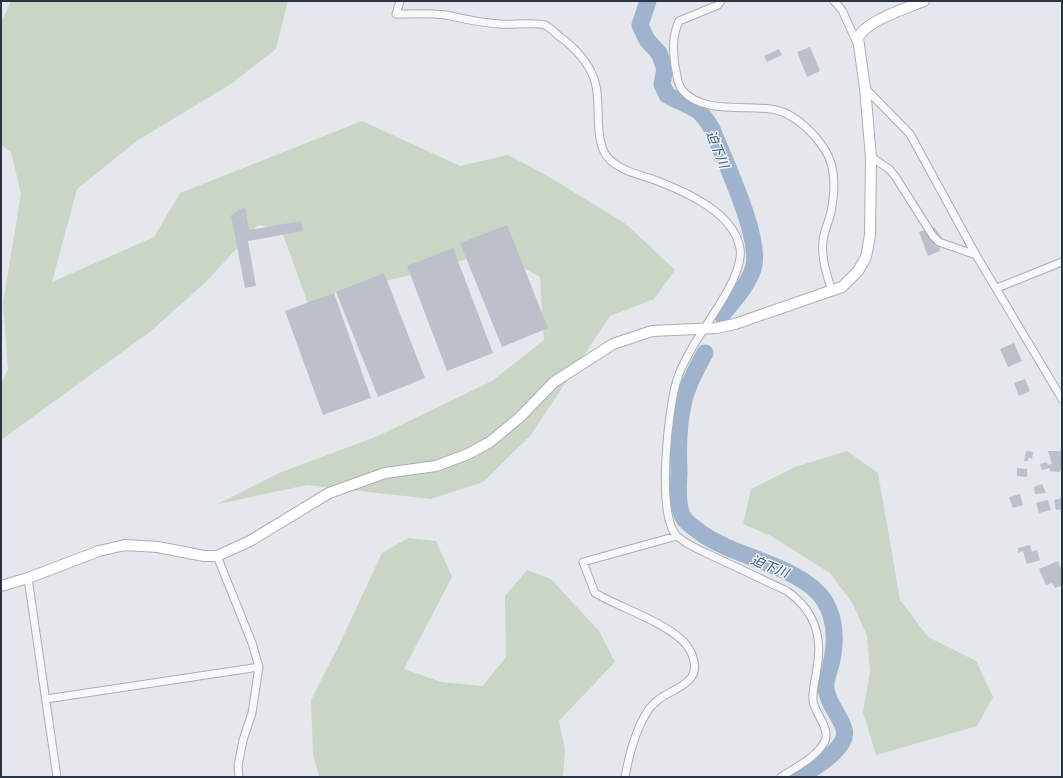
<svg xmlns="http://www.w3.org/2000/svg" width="1063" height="778" font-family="Manrope,'Noto Sans JP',sans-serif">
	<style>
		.green { fill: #c9d6c5 }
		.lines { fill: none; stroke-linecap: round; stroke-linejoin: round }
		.river { stroke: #9fb4cc; stroke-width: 17 }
		.building { fill: #bbc0ca }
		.street-casing { stroke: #a9aeb7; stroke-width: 9 }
		.secondary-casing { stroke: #a9aeb7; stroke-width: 12 }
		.street { stroke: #f7f8fa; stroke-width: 7 }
		.secondary { stroke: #fff; stroke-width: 10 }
		.labels { text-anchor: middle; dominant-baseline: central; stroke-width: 3; stroke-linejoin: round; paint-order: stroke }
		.water-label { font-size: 13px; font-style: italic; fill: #34527a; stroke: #f4f6f9 }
	</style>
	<rect width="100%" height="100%" fill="#e4e7ec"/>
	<path class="green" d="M11,1H288L276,49L231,84L138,140L77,189L52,282L154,237L180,193L362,121L460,166L508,155L546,175L626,224L675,270L654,299L610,316L530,436L483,482L431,499L307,485L218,504L279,473L378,436L492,381L544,340L540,277L492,251L424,272L336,292L308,304L281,229L258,225L206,282L151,331L1,440V384L8,369L3,303L21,194L11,152L1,145V23Z
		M847,451L878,473L900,600L928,637L976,661L993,697L977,726L876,755L863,712L870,672L867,636L853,604L830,573L771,536L743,524L751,489L795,467Z
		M408,538L436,541L452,577L404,669L441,682L483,686L506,657L505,596L527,570L551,579L599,631L615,662L559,721L565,750L563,777H319L313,754L311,700L341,641L382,553Z"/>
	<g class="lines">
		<path class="river" d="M648,1L640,25L647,40L659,53L665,69L662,84L667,95C691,109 697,103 712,129C724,160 763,240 753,269C747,287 733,301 722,315
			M705,353C697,368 688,383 684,400C679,420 678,448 679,469C679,484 676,503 683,517C687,524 695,528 701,533C736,558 801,566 824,600C836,619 836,643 831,664C828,675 824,683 827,693C830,706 840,716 844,729C850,748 813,768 800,777"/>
	</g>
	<path class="building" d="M810,47L820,71L807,77L797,52Z
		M779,49L782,55L767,62L764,56Z
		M245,207L249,230L301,221L303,231L248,241L256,286L245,288L231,215Z
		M507,225L548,328L502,347L460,243Z
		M934,227L943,239L939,242L940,251L928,256L919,232Z
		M453,248L493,353L447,371L407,266Z
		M384,273L425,378L378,397L336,292Z
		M334,293L371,398L323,415L285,311Z
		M1014,343L1022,361L1008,367L1000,349Z
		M1025,379L1030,391L1019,396L1014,383Z
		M1026,451L1033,452L1032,459L1029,457L1028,461H1024Z
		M1048,451H1062V468L1059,472L1050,471V468L1042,470L1040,464L1047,462L1048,465L1052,464Z
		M1017,468L1027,469V477L1017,476Z
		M1042,484L1046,493L1035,494L1034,487Z
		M1020,494L1023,505L1013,508L1009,497Z
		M1062,498V509L1056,510L1054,500Z
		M1048,500L1051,510L1039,513L1036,503Z
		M1030,545L1032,552L1037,550L1040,560L1027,564L1023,551L1018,553V548Z
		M1058,561L1062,571V585L1055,588L1052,583L1046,585L1039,569Z"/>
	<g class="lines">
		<g class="street-casing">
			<path id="street" d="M400,1L396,14C412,14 430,13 446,15C464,19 481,23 500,24C510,25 537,22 545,25C551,28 557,35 563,39C578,51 592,66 596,86C601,107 593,144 610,160C622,171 640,175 655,180C686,192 733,212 740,248C744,272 716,309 704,329C694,344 684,360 678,377C668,404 656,516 677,536C689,547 707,553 721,560C743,570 765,581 787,591C814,610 823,635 817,668C816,679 812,689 813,701C815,714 832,730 824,743C814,759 796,767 781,777
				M721,1L718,5L679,21C672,36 673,50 675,66C677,74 677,85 683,91C704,115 750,104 776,110C795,114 815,134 825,150C836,167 835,192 831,212C829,221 824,231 823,241C821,258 827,276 832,291
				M834,1L842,10L857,43
				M865,88L910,134L976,255L1062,399
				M871,157L889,169L895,176L933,236L939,242L976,255
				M997,288L1062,262
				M217,556L252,643L259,667L252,713L243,740L238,766L239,777
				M28,578L57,777
				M46,699L259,667
				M625,777C629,755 636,728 649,709C660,694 676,692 688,681C701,670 692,650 683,641C664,622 619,607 595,593L583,562L677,536"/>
		</g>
		<g class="secondary-casing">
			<path id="secondary" d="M1,586L28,578L99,551L125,545L158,547L204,556H217L250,541L329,493L385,473L436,466L468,454L490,442L519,418L554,382L613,344L652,331L716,328L735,324L842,287L858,271L866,257L870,235L871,157L865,88L858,38C865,21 907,8 924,1"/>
		</g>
		<use href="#street" class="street"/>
		<use href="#secondary" class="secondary"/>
	</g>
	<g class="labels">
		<g class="water-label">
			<text transform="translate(718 149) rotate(68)">迫下川</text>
			<text transform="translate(770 566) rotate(22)">迫下川</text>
		</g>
	</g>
	<rect width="1063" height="778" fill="none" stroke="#2b3445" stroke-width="4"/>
</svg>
